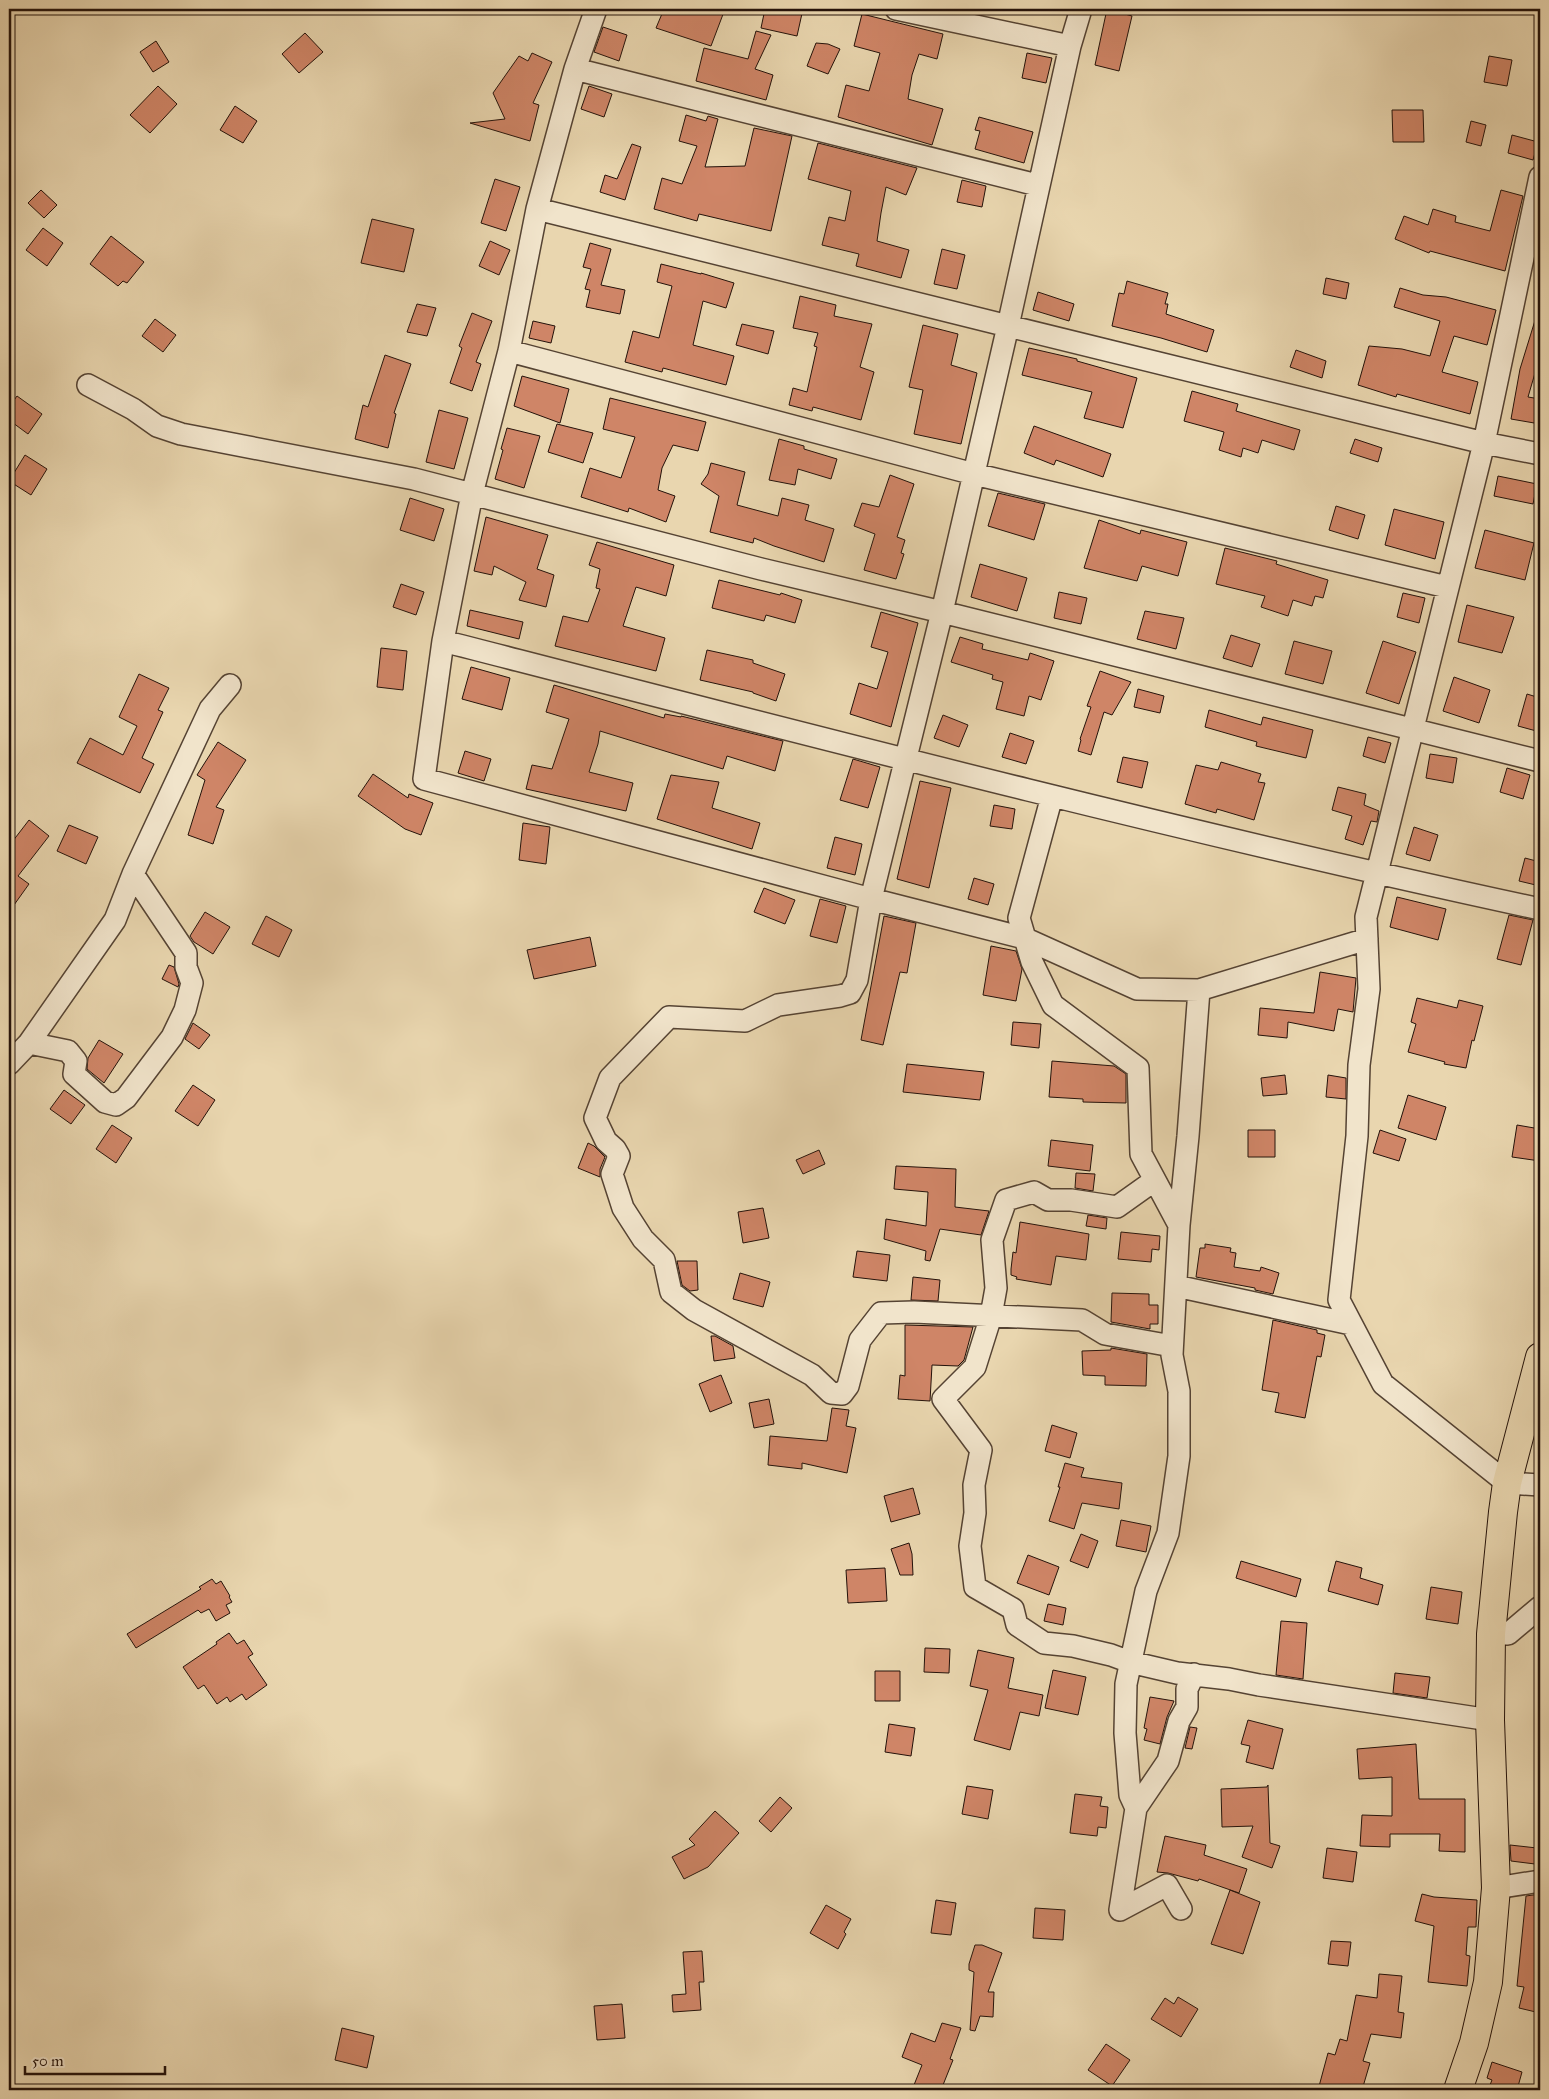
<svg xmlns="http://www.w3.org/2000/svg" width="1549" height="2099" font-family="'IM FELL Great Primer',serif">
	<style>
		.building { fill: #cf8567; stroke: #24120a }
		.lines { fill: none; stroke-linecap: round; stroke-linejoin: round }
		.minor-casing { stroke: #554333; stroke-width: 24 }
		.major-casing { stroke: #24120a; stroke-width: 30 }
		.minor { stroke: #f1e4cb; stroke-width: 21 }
		.major { stroke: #e9d6af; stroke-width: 28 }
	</style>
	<rect width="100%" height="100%" fill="#e9d6af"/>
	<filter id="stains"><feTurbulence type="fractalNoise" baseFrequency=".004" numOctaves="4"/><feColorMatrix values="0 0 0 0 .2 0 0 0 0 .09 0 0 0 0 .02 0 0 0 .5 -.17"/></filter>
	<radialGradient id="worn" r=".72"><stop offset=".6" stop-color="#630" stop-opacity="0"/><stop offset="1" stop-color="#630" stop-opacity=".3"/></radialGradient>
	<path class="building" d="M664,9H725L711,46L656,28Z
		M765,9H803L797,36L761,28Z
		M1107,9L1132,16L1119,71L1095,65Z
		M862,14L943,34L937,59L919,54L912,75L908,99L943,109L932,145L838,117L846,85L869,91L880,53L854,46Z
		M603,27L627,35L619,61L594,52Z
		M756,31L771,35L755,69L773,75L766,100L696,81L704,48L748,59Z
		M305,33L323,52L299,73L282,54Z
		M156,41L169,62L153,72L140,52Z
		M816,43L828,44L840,49L828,74L807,66Z
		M532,53L552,62L533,103L539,105L530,141L470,123L505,119L493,93L519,56L528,61Z
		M1027,53L1052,58L1046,83L1022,78Z
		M1489,56L1512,60L1507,86L1484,82Z
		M158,86L177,104L150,133L130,115Z
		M589,86L612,94L604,117L581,109Z
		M235,106L257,121L243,143L220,130Z
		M1392,110H1423L1424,142H1393Z
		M686,115L706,121L708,116L718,119L705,167L745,166L754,128L792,136L771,231L699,214L697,221L654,209L662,178L682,184L697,146L679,141Z
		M979,117L1033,132L1024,163L975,149L980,131L975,130Z
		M1471,121L1486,125L1481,146L1466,142Z
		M1512,135L1538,142L1533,160L1508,153Z
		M818,143L917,168L906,195L886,187L881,213L877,241L909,250L901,278L856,266L859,254L822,245L829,217L845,221L851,191L808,179Z
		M632,144L641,147L625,200L600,192L605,175L617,179Z
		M495,179L520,187L506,231L481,223Z
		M962,180L986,186L982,207L957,202Z
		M41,190L57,205L44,218L28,203Z
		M1501,190L1523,196L1505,271L1430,251L1429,253L1395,239L1404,216L1428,225L1433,209L1456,216L1455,222L1490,231Z
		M372,219L414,229L404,272L361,263Z
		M43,228L63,243L47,266L26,250Z
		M111,236L144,262L127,283L123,281L118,286L90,264Z
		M490,241L510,250L499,275L479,266Z
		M590,243L611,249L601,285L625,290L620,314L586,307L590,290L585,289L591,269L583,267Z
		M942,249L965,255L957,289L934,284Z
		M661,264L701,274V273L734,283L726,308L703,301L693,345L734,356L726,385L663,368L662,372L625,362L633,331L659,338L672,286L657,282Z
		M1326,278L1349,283L1346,299L1323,294Z
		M1127,281L1168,293L1165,304H1168L1166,314L1214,330L1207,352L1161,338L1112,326L1119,293L1124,294Z
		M1400,288L1423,295L1446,297L1496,310L1487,345L1454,336L1442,372L1478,382L1470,414L1397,394L1396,397L1358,385L1369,346L1402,349L1430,356L1440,321L1394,307Z
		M1038,292L1074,304L1069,321L1033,310Z
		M800,296L836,305L834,316L872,324L860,367L874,372L861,420L813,407L812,411L789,405L793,388L807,392L817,347L814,346L818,333L793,328Z
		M417,304L436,308L427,336L407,332Z
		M472,313L492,321L476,362L481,364L472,391L450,383L462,348L459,346Z
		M1537,314H1540V356L1528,397L1540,399V424L1511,419L1520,369Z
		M155,319L176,335L163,352L142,336Z
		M533,321L555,326L551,343L529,338Z
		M742,324L774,331L768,354L736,345Z
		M923,325L958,334L951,365L977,373L961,444L914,434L923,390L909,387Z
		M1029,348L1077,359V361L1137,378L1123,428L1084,418L1092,392L1022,375Z
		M1296,350L1326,361L1322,378L1290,367Z
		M385,355L411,364L394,413L396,414L388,448L355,439L363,405L368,407Z
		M522,376L569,389L560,423L514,406Z
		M1192,391L1238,404L1236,411L1300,430L1294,450L1262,440L1258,453L1243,448L1241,457L1219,450L1224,432L1184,421Z
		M17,396L42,414L28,434L9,420V407Z
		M610,398L706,422L698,451L673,445L662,468L658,490L675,496L666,522L629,508L628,512L581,497L590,468L621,478L635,437L603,429Z
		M439,410L468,418L454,469L426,462Z
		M557,424L593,433L583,463L548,452Z
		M1034,426L1111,454L1103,477L1056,460L1054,465L1024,453Z
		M507,428L540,436L524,488L495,479L503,450L501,449Z
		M779,439L804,446V449L837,459L831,479L798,469L795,485L769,480Z
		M1355,439L1382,448L1378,462L1350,453Z
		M25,455L47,469L31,495L9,481Z
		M711,463L745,472L737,505L778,516L782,498L809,505L805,520L834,529L824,562L774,546L754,538L753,543L710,532L719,496L701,484L708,474Z
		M890,475L914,484L897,537L905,540L901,553L904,554L896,579L864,570L875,534L854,526L862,503L879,507Z
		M1498,476L1537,484L1533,504L1494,496Z
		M998,493L1045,504L1034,540L988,526Z
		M410,498L444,509L434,541L400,530Z
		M1336,506L1365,515L1358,539L1329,530Z
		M1394,509L1444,522L1435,559L1385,545Z
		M486,517L548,535L537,569L554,575L546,607L519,600L526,582L494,566L492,575L474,571Z
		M1099,520L1140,534L1141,530L1187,542L1178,576L1142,566L1137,581L1084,568Z
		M1485,530L1534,543L1525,580L1475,568Z
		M597,542L674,565L666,596L636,587L623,626L665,638L656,671L555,646L563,616L588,622L600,589L596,588L600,569L589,565Z
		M1225,548L1277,561L1276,564L1328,580L1323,598L1315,596L1312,606L1293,600L1288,616L1261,607L1265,596L1216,584Z
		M980,564L1027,578L1017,611L971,597Z
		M719,580L780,595L781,593L802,600L795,623L766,615L764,621L712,608Z
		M401,584L424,592L416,615L393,607Z
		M1059,592L1087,598L1081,624L1054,618Z
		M1403,593L1425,598L1419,623L1397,617Z
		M1467,605L1514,617L1502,653L1458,642Z
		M470,610L523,622L519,639L467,626Z
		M1145,611L1184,618L1176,649L1137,639Z
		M881,612L918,623L891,727L850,714L859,683L877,689L888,652L871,647Z
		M1231,635L1260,644L1252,667L1223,658Z
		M960,637L983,644L982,649L1028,660L1030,653L1054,661L1041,700L1029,696L1024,716L996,709L1003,682L992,679L993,675L951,662Z
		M1294,641L1332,651L1323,684L1285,674Z
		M1383,641L1416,652L1399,704L1366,693Z
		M381,648L407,651L403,690L377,687Z
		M707,650L753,660V663L785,674L776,701L753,693V692L700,680Z
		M471,667L510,678L502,710L462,699Z
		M1100,671L1131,682L1112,715L1104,712L1091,755L1078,751L1081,740L1080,739L1091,707L1087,706Z
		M139,674L169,688L158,710L163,712L142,758L154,764L140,793L77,763L90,738L123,755L137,726L119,717Z
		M1454,677L1490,690L1479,723L1443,711Z
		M554,685L664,718L665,714L681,717V716L783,741L775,771L727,756L723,769L600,731L598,744L589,772L633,783L626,811L526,789L532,765L552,769L569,719L546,712Z
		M1138,689L1164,696L1160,713L1134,707Z
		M1527,694L1540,698V732L1518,726Z
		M1209,710L1261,725L1263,717L1313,730L1306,758L1256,746L1257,742L1205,727Z
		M943,715L968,725L959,747L934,738Z
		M1010,733L1034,741L1026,764L1002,757Z
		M1368,737L1391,743L1385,763L1363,756Z
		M218,742L246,760L216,807L224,810L213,844L188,835L205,780L197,775Z
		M465,751L491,759L484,781L458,773Z
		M1430,754L1457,758L1453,783L1426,778Z
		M1123,757L1148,762L1142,788L1117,782Z
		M853,759L880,767L868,808L840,800Z
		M1221,762L1261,774L1258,782L1265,783L1254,820L1217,809L1216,813L1185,804L1196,765L1218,770Z
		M1507,768L1530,775L1523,799L1500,792Z
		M373,774L408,798L409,794L433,803L421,835L405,829L358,796Z
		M671,775L719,782L712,808L760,823L752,849L657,819Z
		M920,781L951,788L929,888L897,879Z
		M1338,787L1366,794L1364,805L1379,811L1377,822L1371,821L1363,845L1345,839L1352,816L1332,810Z
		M994,805L1015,809L1012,829L990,826Z
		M29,820L49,836L18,876L29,884L9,912V846Z
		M523,823L550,827L546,864L519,860Z
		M69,825L98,837L86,864L57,851Z
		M1414,827L1438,835L1430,861L1406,854Z
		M835,837L862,844L855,875L827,868Z
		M1525,858L1540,862V886L1519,881Z
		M974,878L994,884L988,905L968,899Z
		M764,888L795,900L785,924L754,912Z
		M1397,897L1446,909L1438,940L1390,927Z
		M820,899L846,906L837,943L810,936Z
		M205,912L230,927L213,954L194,942L190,936Z
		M1509,915L1533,920L1521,965L1497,959Z
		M266,916L292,930L279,957L252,944Z
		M884,916L916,923L907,973L900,972L883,1045L861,1040Z
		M590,937L596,966L534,979L527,950Z
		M991,946L1016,951L1022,969L1016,1001L983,995Z
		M169,965L174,967L179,984L178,987L162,979Z
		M1320,972L1356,978L1353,1012L1338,1009L1334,1031L1288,1022L1287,1038L1258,1035L1260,1008L1314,1013Z
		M1417,998L1457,1008L1459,1000L1483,1006L1474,1041L1472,1040L1466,1068L1444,1064L1445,1062L1408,1052L1416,1024L1411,1022Z
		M1013,1022L1041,1024L1039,1048L1011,1045Z
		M193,1023L210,1035L199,1049L185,1039Z
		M99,1040L123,1054L104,1083L87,1069L88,1058Z
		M1052,1061L1114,1066L1126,1074V1103L1083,1102V1099L1049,1097Z
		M907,1064L984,1072L980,1100L903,1092Z
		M1285,1075L1287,1094L1263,1096L1261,1078Z
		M1328,1075L1346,1078V1099L1326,1097Z
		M193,1085L215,1100L198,1126L175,1111Z
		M64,1090L85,1105L71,1124L50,1109Z
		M1408,1095L1446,1107L1436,1140L1398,1128Z
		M112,1125L132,1138L116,1163L96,1149Z
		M1517,1125L1540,1129V1161L1512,1157Z
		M1248,1130H1275V1157H1248Z
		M1380,1130L1406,1139L1399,1161L1373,1153Z
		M1051,1140L1093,1145L1090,1171L1048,1166Z
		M588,1143L594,1146L605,1157L600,1169V1177L578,1168Z
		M819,1150L825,1164L803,1174L796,1160Z
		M896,1166L956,1169L955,1207L989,1211L981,1235L940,1229L930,1261L925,1260L926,1251L884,1239L886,1219L926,1226L928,1192L894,1189Z
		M1076,1173L1095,1174L1093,1191L1075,1188Z
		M763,1208L769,1238L743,1243L738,1212Z
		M1088,1215L1107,1218L1106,1229L1086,1226Z
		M1020,1222L1089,1234L1086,1260L1056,1256L1051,1285L1016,1279L1017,1277L1011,1275V1269L1013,1252L1016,1253Z
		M1121,1232L1160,1236L1159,1250L1152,1249L1151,1262L1118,1259Z
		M1205,1244L1231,1248L1230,1252L1236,1253L1234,1267L1260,1271L1261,1267L1279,1273L1273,1294L1255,1290V1288L1196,1277L1200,1248H1205Z
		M857,1251L890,1255L887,1281L853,1277Z
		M677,1261H697L698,1290L690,1291L682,1285Z
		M740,1273L770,1282L763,1307L733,1299Z
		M913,1277L940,1280L938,1301L911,1300Z
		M1112,1293L1149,1294V1305H1158V1324H1150V1329L1111,1322Z
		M1273,1320L1317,1330V1333L1325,1335L1321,1357L1317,1356L1305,1418L1275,1412L1279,1393L1262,1390Z
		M905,1325L973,1327L964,1360L958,1366L932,1365L930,1401L898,1399L900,1375L905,1376Z
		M711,1336H715L733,1346L735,1358L714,1361Z
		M1111,1348L1147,1354L1146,1386L1105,1385V1376L1083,1375L1082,1351L1111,1350Z
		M721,1375L732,1403L710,1412L699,1384Z
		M769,1399L774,1424L754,1428L749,1403Z
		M832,1408L849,1410L846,1426L856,1428L847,1473L802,1463V1469L768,1465L770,1436L827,1441Z
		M1052,1425L1077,1433L1070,1458L1045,1451Z
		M1065,1463L1084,1468L1081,1477L1122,1483L1119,1509L1082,1503L1074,1529L1049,1521L1060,1487H1058Z
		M913,1488L920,1514L891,1522L884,1496Z
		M1121,1520L1151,1526L1146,1552L1116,1546Z
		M1081,1534L1098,1541L1088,1568L1070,1561Z
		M909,1543L912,1554L913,1575H900L891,1549Z
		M1028,1555L1059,1567L1049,1595L1017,1583Z
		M1241,1561L1301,1579L1296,1597L1236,1578Z
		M1336,1561L1362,1568L1360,1578L1383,1585L1378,1605L1328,1591Z
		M885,1568L887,1601L848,1603L846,1570Z
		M212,1579L216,1584L221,1581L230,1596L229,1597L232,1602L226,1605L230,1613L216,1621L209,1609L201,1613L198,1610L136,1648L127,1634L201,1589L199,1587Z
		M1431,1587L1462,1592L1458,1624L1426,1619Z
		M1048,1604L1066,1608L1063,1625L1044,1621Z
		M1281,1621L1307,1623L1303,1679L1276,1675Z
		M229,1633L237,1644L244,1640L253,1654L248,1657L267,1685L246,1700L242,1694L230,1702L227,1697L217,1704L204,1685L198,1689L183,1667L217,1644L216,1642Z
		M925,1648L950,1649L949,1673L924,1672Z
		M978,1650L1014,1658L1008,1688L1043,1695L1039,1716L1020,1712L1010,1750L974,1740L988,1690L970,1686Z
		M1053,1670L1086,1677L1078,1715L1045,1708Z
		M875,1671H900V1701H875Z
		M1395,1673L1430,1677L1427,1698L1393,1693Z
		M1150,1697L1174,1701L1167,1717L1160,1744L1144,1740L1147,1729L1144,1728Z
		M1248,1720L1283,1729L1273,1769L1246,1762L1250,1746L1241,1744Z
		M889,1724L915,1728L911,1756L885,1752Z
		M1190,1727L1197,1728L1192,1749L1185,1748Z
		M1416,1744L1419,1799H1465V1852L1439,1851L1440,1834H1390V1847L1360,1846L1362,1815L1392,1816V1777L1359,1779L1357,1749Z
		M1268,1785L1270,1843L1280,1846L1272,1868L1242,1857L1253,1826L1222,1827L1221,1789L1267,1787Z
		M967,1786L993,1790L988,1819L962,1814Z
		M1075,1794L1102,1797L1100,1806L1108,1807L1106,1828L1098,1827L1097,1836L1070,1833Z
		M780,1797L792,1808L771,1832L759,1821Z
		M715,1811L739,1833L708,1867L684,1879L672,1857L695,1845L689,1839Z
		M1165,1836L1206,1845L1204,1855L1247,1869L1239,1893L1199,1879L1198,1881L1168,1873L1157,1872Z
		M1510,1845L1537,1848L1535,1864L1511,1861Z
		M1327,1848L1357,1852L1353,1882L1323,1878Z
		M1230,1890L1260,1902L1243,1954L1211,1944Z
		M1422,1894L1434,1897L1477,1900L1476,1927H1468L1466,1955L1470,1956L1467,1986L1428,1982L1434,1926L1415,1921Z
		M1540,1894V2013L1519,2008L1524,1987L1517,1986L1526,1896Z
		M936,1900L956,1903L951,1935L931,1933Z
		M826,1905L851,1919L844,1932L846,1934L838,1949L810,1933Z
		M1035,1908L1065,1910L1063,1940L1033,1938Z
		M1331,1941L1351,1942L1348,1966L1328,1964Z
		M975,1945H982L1002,1953L988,1992H994L993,2017L980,2016L975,2031L970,2030L974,1972L969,1970V1964Z
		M702,1951L704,1982H699L701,2010L673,2012L672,1995L686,1994L683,1952Z
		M1379,1974L1402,1976L1398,2012L1404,2013L1401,2038L1371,2034L1363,2061L1370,2063L1362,2090H1318L1328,2053L1335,2055L1340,2039L1347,2041L1356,1995L1377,1998Z
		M1178,1997L1198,2009L1181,2037L1151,2019L1165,1998L1174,2004Z
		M622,2004L625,2038L597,2040L594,2006Z
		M942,2023L961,2028L950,2059L953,2060L941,2090H927L914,2085L922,2065L902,2057L911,2033L935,2042Z
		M342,2028L374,2036L367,2068L335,2060Z
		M1106,2044L1130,2060L1112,2086L1088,2070Z
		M1492,2062L1522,2072L1517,2090H1488L1492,2080L1487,2078Z"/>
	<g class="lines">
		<g class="minor-casing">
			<path id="minor" d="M596,9L575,69L537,209L509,351L472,494L443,641L424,779L871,899L942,612L1540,761
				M896,9L1070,46
				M575,69L1037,185
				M1540,177L1484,443L1366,917L1369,989L1359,1065L1357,1136L1339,1300L1383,1384L1507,1483L1540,1485
				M537,209L1008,326L1070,46L1081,9
				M509,351L974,474L1447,587
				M88,385L133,409L157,426L181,434L414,479L761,569L942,612L1008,326L1484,443L1540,454
				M443,641C808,735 1172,830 1540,909
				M1052,796L1019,918L1032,962L1053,1005L1138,1068L1141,1154L1179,1225L1172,1355L1179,1391V1456L1168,1533L1146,1591L1126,1684L1125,1733L1130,1795L1136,1808
				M29,1043L68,1051L76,1061L74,1074L105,1102L116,1105L126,1098L172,1037L185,1010L192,983L186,967V953L133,874
				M9,1064L29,1043L115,920L133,874L210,709L230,685
				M1155,1180L1117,1207L1071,1200H1048L1034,1192L1006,1200L992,1240L996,1288L991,1316L975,1367L943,1399L981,1450L974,1485L975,1513L970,1546L975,1587L1013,1609L1017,1625L1044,1643L1073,1646L1111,1655L1130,1662L1177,1673L1229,1679L1259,1685L1490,1720
				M1179,1225L1188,1136L1199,990
				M1176,1286L1351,1324
				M1172,1346L1105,1334L1082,1320L914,1312L881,1313L860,1340L848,1386L842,1394L831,1393L812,1375L694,1310L671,1292L664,1260L643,1239L623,1208L612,1174L619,1156L615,1149L606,1141L595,1118L610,1078L669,1017L745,1021L778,1005L840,996L850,993L857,980L871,899L1024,938L1137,989L1199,990L1367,939
				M1491,1634H1508L1540,1607
				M1496,1888L1540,1881
				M1120,1910L1136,1808L1168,1761L1179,1721L1187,1707V1689L1194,1674
				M1120,1910L1167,1885L1181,1909"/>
		</g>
		<g class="major-casing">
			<path id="major" d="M1458,2090L1474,2043L1488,1982L1496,1888L1490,1720L1491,1634L1503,1512L1507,1483L1540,1357"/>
		</g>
		<use href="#minor" class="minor"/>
		<use href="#major" class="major"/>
	</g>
	<rect width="1549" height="2099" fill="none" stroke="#e9d6af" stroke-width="30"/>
	<rect x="10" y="10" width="1529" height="2079" fill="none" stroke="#24120a" stroke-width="2.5"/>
	<rect x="15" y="15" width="1519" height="2069" fill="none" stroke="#24120a"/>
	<path d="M25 2066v8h140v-8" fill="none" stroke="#24120a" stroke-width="2.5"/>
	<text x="32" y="2066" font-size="15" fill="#24120a" stroke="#f1e4cb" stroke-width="4" paint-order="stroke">50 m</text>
	<rect width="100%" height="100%" filter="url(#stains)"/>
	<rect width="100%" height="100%" fill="url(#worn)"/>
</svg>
